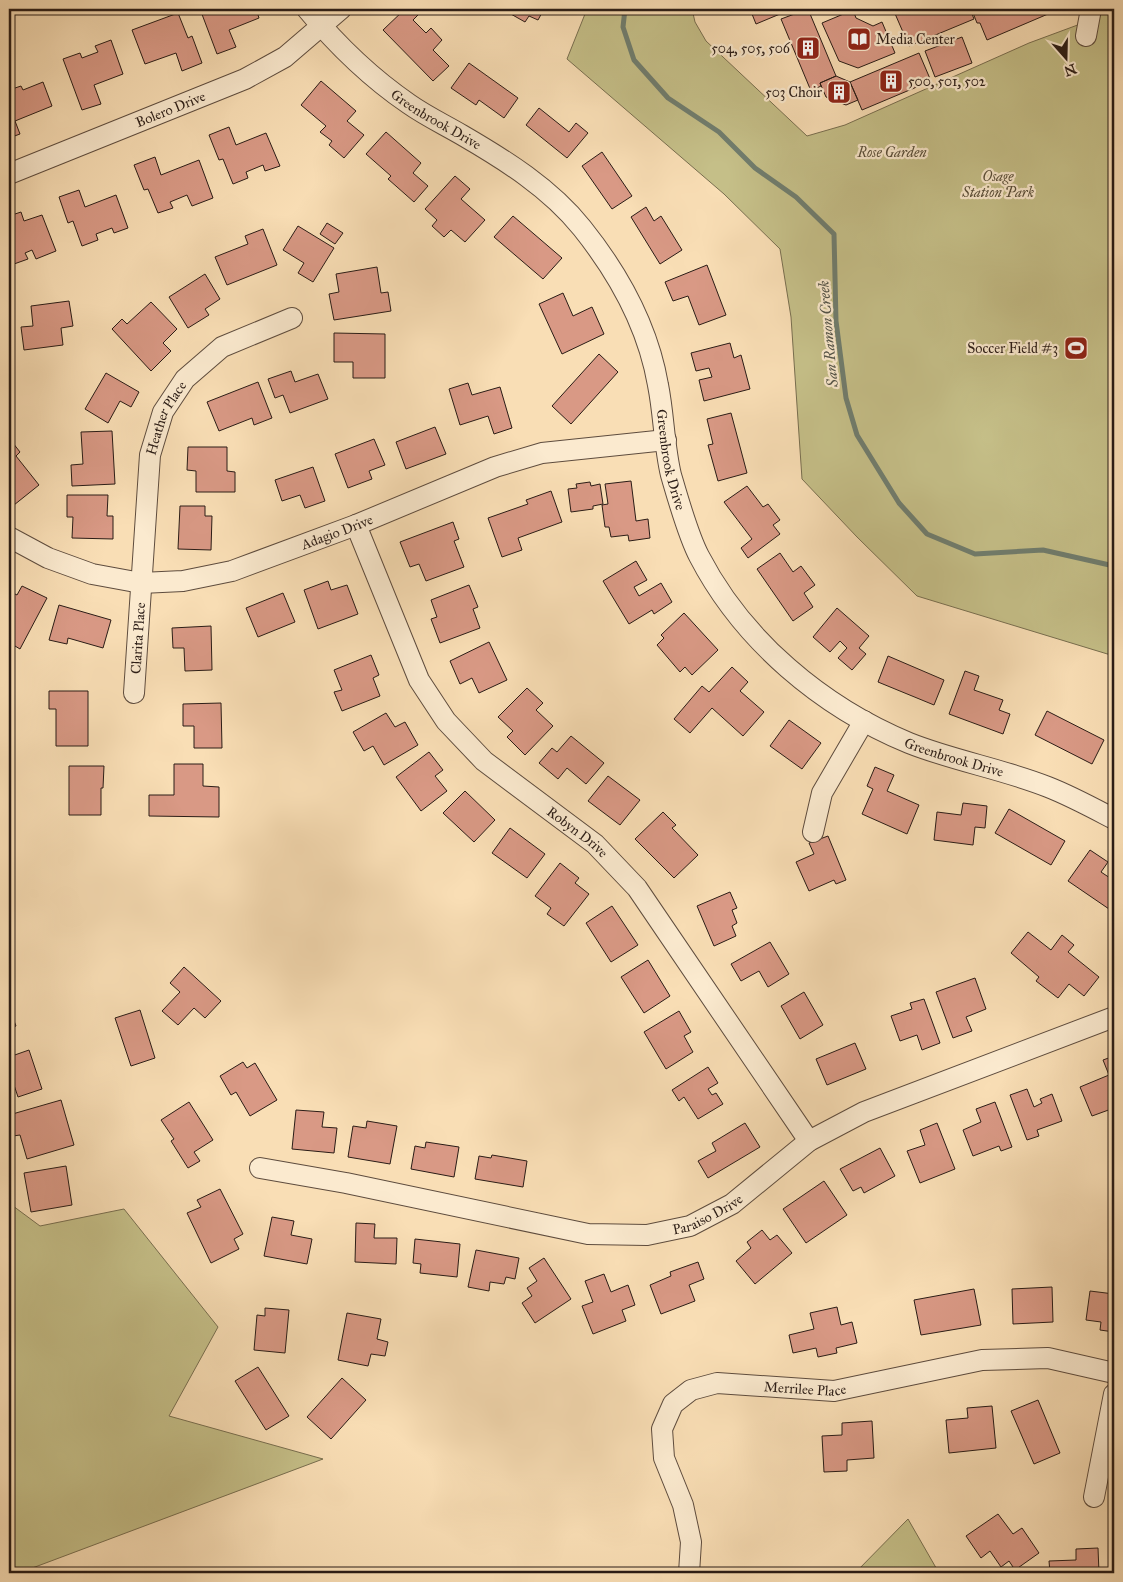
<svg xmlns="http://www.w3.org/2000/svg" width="1123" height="1582" font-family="'IM FELL Great Primer',serif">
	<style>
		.green { fill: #c5bf88; stroke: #786e4f }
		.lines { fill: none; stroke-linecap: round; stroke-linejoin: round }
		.stream { stroke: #707d6e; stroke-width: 5 }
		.building { fill: #d99985; stroke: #2a1c16 }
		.minor-casing { stroke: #5e4c3e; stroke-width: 22 }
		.minor { stroke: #fbeacf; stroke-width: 20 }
		.labels { text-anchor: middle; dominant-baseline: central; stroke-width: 4.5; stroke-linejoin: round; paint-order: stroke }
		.poi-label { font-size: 14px; fill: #2a1c16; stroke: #fbeacf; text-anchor: end }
		.street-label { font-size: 14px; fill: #2a1c16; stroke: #fbeacf }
		.park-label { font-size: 14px; font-style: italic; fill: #584d38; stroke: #fbeacf }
		.water-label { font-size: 15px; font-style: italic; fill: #535449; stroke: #fbeacf }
	</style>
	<rect width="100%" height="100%" fill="#f9deb5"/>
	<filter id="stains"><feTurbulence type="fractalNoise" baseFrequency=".004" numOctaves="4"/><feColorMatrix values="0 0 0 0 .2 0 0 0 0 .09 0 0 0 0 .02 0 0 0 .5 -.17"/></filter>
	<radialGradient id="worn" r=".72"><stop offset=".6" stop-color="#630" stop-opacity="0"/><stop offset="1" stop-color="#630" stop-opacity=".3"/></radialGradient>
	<path class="green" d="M587,9H692L695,22L706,41L807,136L845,125L1029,43L1083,23L1108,9H1114V656L917,596L857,537L802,479L791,317L780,249L724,194L567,59Z
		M9,1203L40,1226L124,1209L218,1327L169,1416L323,1459L19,1573H9Z
		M908,1519L939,1573H855Z"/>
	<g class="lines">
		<path class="stream" d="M625,9L623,27L634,60L668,98L719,132L755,168L796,197L834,234L836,321L846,398L857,435L899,503L927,534L975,554L1043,550L1114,566"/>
	</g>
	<path class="building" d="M200,9H256L259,18L229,30L236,47L217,54Z
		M405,9H421L423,10L413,20L426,33L431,28L442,40L433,50L449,66L433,81L383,30Z
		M502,9H544L538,20L529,16L525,22Z
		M750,9H778L780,14L756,24Z
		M808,9L836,76L820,83L821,86L811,91L781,19Z
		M893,9H970L974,19L909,46Z
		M984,9H1046L1048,14L987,40L980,23H977L973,13Z
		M853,10L856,18L873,26L882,22L895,53L858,68L839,61L822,23Z
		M178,13L188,38L192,36L202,63L182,71L176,53L145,64L132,30Z
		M962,37L972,63L935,77L925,51Z
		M111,40L123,74L94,85L101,104L82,110L63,59L80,53L82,58L98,52L95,46Z
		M919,53L931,81L862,110L850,82Z
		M469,63L518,98L504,118L479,100L476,105L451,88Z
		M836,76L850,82L858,100L846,105L826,97L820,83Z
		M321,81L356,111L347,121L364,135L344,158L329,145L332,141L320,132L326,126L301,105Z
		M43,82L52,106L15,121L20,134L9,138V90L21,86L23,90Z
		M539,108L569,132L576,123L588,133L567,158L526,125Z
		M229,127L236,145L266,133L280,166L265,171L263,165L246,172L248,178L233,184L223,159L219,160L209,135Z
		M386,132L421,163L413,173L428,186L414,202L388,179L391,176L366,154Z
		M602,152L632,196L612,209L582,166Z
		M155,157L161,175L199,160L213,198L192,206L187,195L170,202L173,208L158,213L148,189L144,190L134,165Z
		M455,176L470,189L461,199L485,220L465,242L451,230L444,237L432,226L437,220L425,209Z
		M79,190L85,207L116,195L128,228L114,233L112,228L96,234L98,240L82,246L73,221L68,223L59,197Z
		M646,207L654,221L661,216L682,250L660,264L631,217Z
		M21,212L24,221L42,215L56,251L36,259L32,250L25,253L28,259L14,264L9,252V216Z
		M513,216L562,258L543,279L494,237Z
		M327,223L343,233L335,244L320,234Z
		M298,226L334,248L313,282L298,273L304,263L283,250Z
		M263,229L277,265L227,285L215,257L248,244L245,236Z
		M707,265L726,315L699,325L688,296L673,301L665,282Z
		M377,267L381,293L388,292L391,311L334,320L329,294L339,292L336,274Z
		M205,274L220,299L205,309L209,315L188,328L169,297Z
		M563,293L573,316L592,307L604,334L562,354L539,304Z
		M69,301L73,326L61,328L63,345L24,350L21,327L33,326L31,306Z
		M151,302L177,329L163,343L171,351L151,371L112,329L122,319L127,324Z
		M334,333L385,334V378H353V362H334Z
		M730,343L734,358L741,355L750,389L704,401L699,380L712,377L709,368L696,371L691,353Z
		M599,354L618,372L571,424L552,406Z
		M291,371L295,382L318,374L328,399L290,413L283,395L275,398L268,379Z
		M106,373L139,392L131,407L120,401L108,423L85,409Z
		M258,382L272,418L254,425L252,418L219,431L207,402Z
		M468,383L472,395L500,387L512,428L494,434L488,416L460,425L449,389Z
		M731,413L747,473L718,481L708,445L713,444L707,419Z
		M435,427L446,454L406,469L396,442Z
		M112,431L115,484L72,486L71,465L83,464L81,432Z
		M9,438L20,452L16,456L39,485L14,505L9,498Z
		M374,439L385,465L369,471L372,479L348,488L335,454Z
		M188,447H227V471L235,472V492H196V471L187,470Z
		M313,467L325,501L305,508L300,495L282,501L275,480Z
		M631,481L636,521L648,519L650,538L629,541L628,535L611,537L609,527H605L602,505L608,504L605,484Z
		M590,482L591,486L600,484L603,504L593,506V509L571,512L568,489L577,488L576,484Z
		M747,486L763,507L768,504L780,520L773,525L780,534L748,558L741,548L752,539L724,502Z
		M551,491L562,522L518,538L522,550L502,557L488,518L528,504L526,500Z
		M67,495H108L107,516H113V539L72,538L73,517H67Z
		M180,506H205V516H212L211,550L178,549Z
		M453,522L459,539L454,541L464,567L426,581L419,564L410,567L400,542Z
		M780,553L793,572L801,566L815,585L804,593L813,607L793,621L757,569Z
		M636,561L647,580L634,587L639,596L661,583L672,602L654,614L652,610L629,624L603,581Z
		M328,581L331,590L347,585L358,614L318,629L304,590Z
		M469,585L478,607L473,609L480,628L440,643L431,619L437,617L431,600Z
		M22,586L47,598L20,649L10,643L14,636L9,634V591L17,595Z
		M283,593L295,622L258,637L246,608Z
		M59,605L111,620L103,648L68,638L67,644L49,640Z
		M837,608L869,636L859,648L866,654L852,670L838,658L847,648L840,641L830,652L813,637Z
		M684,613L718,650L692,675L685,667L680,672L657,645L664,638L661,635Z
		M211,626L212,670L185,671L184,648H173L172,628Z
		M489,642L507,680L479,693L472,678L460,684L450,661Z
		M371,655L379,675L373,678L380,696L342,711L334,692L342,690L334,670Z
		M888,656L944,680L934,705L878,682Z
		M732,667L748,682L740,691L764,712L743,736L712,708L690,733L674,719L702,686L709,692Z
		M965,671L979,676L974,690L1003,700L999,710L1010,714L1003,734L949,714Z
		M527,688L543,703L536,710L553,726L525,755L507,737L513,731L498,717Z
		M49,691H88V746H56V709H49Z
		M221,703L222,748H194V726H183V704Z
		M1047,711L1104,740L1092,764L1035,735Z
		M386,713L395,727L405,722L418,745L384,765L373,746L364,751L353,732Z
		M789,720L821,743L802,769L770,746Z
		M571,736L604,763L586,784L567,768L558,779L539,763L552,748L557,752Z
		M429,752L443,770L435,776L447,791L421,811L396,777Z
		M174,764H203V786L219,787V817L149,816V795H174Z
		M69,766H104L103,788H101V815H69Z
		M875,767L894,775L887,791L919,805L907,834L862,814L873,789L867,786Z
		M608,776L640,800L620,825L588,801Z
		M465,791L495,820L474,842L443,813Z
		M963,803L987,806L985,828L975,827L973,845L934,840L937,812L961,815Z
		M1009,809L1065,841L1051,865L995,833Z
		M663,812L676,825L672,828L698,855L674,878L635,839Z
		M510,828L545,854L527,878L492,853Z
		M828,836L846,880L836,884L834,880L809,891L796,862L814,854L809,843Z
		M1090,850L1108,862L1101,872L1110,878L1114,872V902L1109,909L1068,881Z
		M560,863L579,878L575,883L589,894L564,926L547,914L551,908L535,896Z
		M730,892L737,908L732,910L737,923L732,926L736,936L714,946L697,906Z
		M612,906L638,945L611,962L586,923Z
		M1028,932L1051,950L1062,935L1074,945L1068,952L1099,977L1084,996L1069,984L1058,998L1036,981L1039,977L1011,953Z
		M770,942L789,974L768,987L759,971L741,981L731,964Z
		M648,960L670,996L644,1013L621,977Z
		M184,967L221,1001L205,1018L194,1008L178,1025L162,1011L180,992L170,983Z
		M975,978L986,1009L966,1017L972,1031L953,1038L936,992Z
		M804,992L823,1025L800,1039L781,1006Z
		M924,999L940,1043L922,1050L917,1035L900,1041L891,1016L912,1009L910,1003Z
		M9,1008L16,1026L9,1029Z
		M140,1010L155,1058L131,1066L115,1018Z
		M679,1011L691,1032L684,1036L693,1052L666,1069L644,1032Z
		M855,1043L866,1069L827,1085L816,1059Z
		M29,1050L42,1089L18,1097L9,1070V1057Z
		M1114,1056V1108L1092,1116L1080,1087L1109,1075L1103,1060Z
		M243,1062L247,1068L255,1063L277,1100L250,1116L236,1092L231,1095L220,1076Z
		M708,1067L718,1083L708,1089L712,1095L716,1093L723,1104L698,1119L684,1097L679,1101L672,1090Z
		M1027,1089L1034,1107L1042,1103L1040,1099L1052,1094L1062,1121L1037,1130L1039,1136L1027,1140L1010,1095Z
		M61,1100L74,1145L27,1159L20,1135L13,1136L9,1121V1115Z
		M189,1102L213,1140L194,1152L200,1161L188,1168L171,1141L174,1139L161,1120Z
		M995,1102L1012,1147L1001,1151L999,1146L973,1156L963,1130L981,1122L976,1109Z
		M296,1110L324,1112L322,1127L337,1128L334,1153L292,1149Z
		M367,1121L397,1126L390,1164L348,1157L353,1126L366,1128Z
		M745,1123L760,1147L708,1178L698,1161L716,1151L712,1143Z
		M937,1123L955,1169L920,1183L907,1151L925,1145L920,1130Z
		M426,1142L459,1147L454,1177L411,1169L415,1146L425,1148Z
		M880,1148L895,1176L864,1193L861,1187L853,1191L840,1169Z
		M492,1155L527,1161L523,1187L475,1179L479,1156L491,1158Z
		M66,1166L72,1205L31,1212L24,1173Z
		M824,1181L847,1215L806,1243L783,1209Z
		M220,1189L243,1234L234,1239L239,1249L211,1263L187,1213L201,1207L197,1200Z
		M272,1217L294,1221L291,1235L312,1239L307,1264L264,1256Z
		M356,1223L375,1224L374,1238H397L396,1264L355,1262Z
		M762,1230L770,1240L777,1235L792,1253L755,1284L736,1261L751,1248L747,1242Z
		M415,1239L460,1244L457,1277L420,1273L421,1264L413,1263Z
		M476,1250L519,1258L515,1279L506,1277L504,1284L490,1282L489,1291L468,1287Z
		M544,1258L571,1299L535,1323L522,1303L532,1296L527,1288L537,1281L529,1268Z
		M698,1262L704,1279L689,1285L695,1301L661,1314L650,1285L671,1276L670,1272Z
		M604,1274L611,1292L628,1285L635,1305L622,1310L626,1321L593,1334L582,1306L593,1302L585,1281Z
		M1052,1287L1053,1322L1013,1324L1012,1289Z
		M974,1289L981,1325L921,1335L914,1300Z
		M1090,1291L1114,1294V1332L1100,1330L1101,1322L1086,1320Z
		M837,1307L841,1325L852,1322L857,1343L836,1348L837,1353L818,1357L816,1348L793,1353L789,1335L814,1329L810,1313Z
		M265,1308L289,1310L285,1353L254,1350L257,1315L265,1316Z
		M347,1313L381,1319L377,1339L388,1342L385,1356L371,1354L368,1366L338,1360Z
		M258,1367L289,1416L266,1430L235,1381Z
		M342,1378L366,1400L331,1439L307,1417Z
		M1038,1400L1060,1453L1034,1464L1011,1411Z
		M992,1406L996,1448L949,1453L946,1420L968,1418L967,1408Z
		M872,1421L874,1458L847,1460V1471L824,1472L822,1436L842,1435V1423Z
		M998,1514L1013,1534L1022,1528L1039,1553L1015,1570L1009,1561L1001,1567L990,1551L981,1558L966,1536Z
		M1098,1548L1099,1573H1050L1049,1561L1076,1560V1549Z"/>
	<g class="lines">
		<g class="minor-casing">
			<g id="minor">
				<path id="s1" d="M307,9C336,44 371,78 409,104C426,116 445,125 462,135C505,160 550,188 582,228C618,273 648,327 658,385C664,415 664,446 671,475C678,499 688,535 699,556C743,641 822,707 909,743C954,761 1003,769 1048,787C1071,796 1093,808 1114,819"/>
				<path d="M1086,36L1091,9"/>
				<path id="s2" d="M9,174L245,79L285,57L341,9"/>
				<path id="s3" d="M356,525L419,680L446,721L484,761L595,844L637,888L809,1141"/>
				<path id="s4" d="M9,537L48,558L92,574L141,583L183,581L232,571L356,525L495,467L542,453L666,440"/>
				<path id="s5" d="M134,693L150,455L163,412L185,379L222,347L292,318"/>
				<path d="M813,832L822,793L864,721"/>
				<path id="s6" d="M260,1168L346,1183L588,1234L647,1235L690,1226L732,1204L809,1141L864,1112L1114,1017"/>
				<path d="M1094,1497L1114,1394"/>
				<path id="s7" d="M689,1573L691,1542L683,1505L664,1458L662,1429L673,1404L691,1390L717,1383L834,1391L982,1360L1048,1358L1114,1373"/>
			</g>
		</g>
		<use href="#minor" class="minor"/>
	</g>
	<defs>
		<g id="library-square" transform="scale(1.25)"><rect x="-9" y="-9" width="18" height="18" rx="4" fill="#8f2418" stroke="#fbeacf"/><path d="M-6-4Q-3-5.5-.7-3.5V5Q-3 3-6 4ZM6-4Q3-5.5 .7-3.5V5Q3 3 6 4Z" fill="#fff"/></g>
		<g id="building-square" transform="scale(1.25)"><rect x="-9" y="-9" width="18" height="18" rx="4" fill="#8f2418" stroke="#fbeacf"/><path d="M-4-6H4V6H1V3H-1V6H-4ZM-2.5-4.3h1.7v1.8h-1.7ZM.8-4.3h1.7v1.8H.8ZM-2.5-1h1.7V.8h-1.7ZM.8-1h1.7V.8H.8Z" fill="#fff"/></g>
		<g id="stadium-square" transform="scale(1.25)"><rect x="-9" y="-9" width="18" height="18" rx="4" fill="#8f2418" stroke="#fbeacf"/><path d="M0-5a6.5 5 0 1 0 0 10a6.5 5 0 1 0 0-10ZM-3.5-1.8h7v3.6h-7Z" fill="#fff"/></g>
	</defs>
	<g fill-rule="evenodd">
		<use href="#library-square" x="859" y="39"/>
		<use href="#building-square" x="808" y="48"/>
		<use href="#building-square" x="891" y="81"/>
		<use href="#building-square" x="839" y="92"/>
		<use href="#stadium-square" x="1076" y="348"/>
	</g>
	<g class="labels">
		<g class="poi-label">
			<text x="876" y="39" text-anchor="start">Media Center</text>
			<text x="790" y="48">504, 505, 506</text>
			<text x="908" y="81" text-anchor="start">500, 501, 502</text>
			<text x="822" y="92">503 Choir</text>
			<text x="1058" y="348">Soccer Field #3</text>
		</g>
		<g class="street-label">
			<text stroke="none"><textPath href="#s2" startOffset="174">Bolero Drive</textPath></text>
			<text stroke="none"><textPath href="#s1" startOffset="171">Greenbrook Drive</textPath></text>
			<text stroke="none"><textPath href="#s5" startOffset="279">Heather Place</textPath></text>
			<text stroke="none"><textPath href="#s1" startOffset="606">Greenbrook Drive</textPath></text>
			<text stroke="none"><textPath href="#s4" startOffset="345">Adagio Drive</textPath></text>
			<text stroke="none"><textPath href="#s5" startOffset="55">Clarita Place</textPath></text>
			<text stroke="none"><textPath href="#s1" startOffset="1041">Greenbrook Drive</textPath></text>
			<text stroke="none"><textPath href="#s3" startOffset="389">Robyn Drive</textPath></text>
			<text stroke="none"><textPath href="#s6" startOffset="458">Paraiso Drive</textPath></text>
			<text stroke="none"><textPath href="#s7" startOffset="314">Merrilee Place</textPath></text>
		</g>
		<g class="park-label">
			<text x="892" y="152">Rose Garden</text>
			<text x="998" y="176">Osage<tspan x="998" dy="16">Station Park</tspan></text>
		</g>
		<g class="water-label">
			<text transform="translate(828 334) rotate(-95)">San Ramon Creek</text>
		</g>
	</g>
	<rect width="1123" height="1582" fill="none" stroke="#f9deb5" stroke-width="30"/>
	<rect x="10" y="10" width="1103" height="1562" fill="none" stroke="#2a1c16" stroke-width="2.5"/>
	<rect x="15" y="15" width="1093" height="1552" fill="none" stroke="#2a1c16"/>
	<g transform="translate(1066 58) rotate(160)" stroke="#fbeacf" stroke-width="4" paint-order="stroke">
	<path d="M0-4L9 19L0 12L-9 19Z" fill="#2a1c16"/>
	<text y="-8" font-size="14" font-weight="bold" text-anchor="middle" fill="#2a1c16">N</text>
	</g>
	<rect width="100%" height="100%" filter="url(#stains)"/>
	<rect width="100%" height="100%" fill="url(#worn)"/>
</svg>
